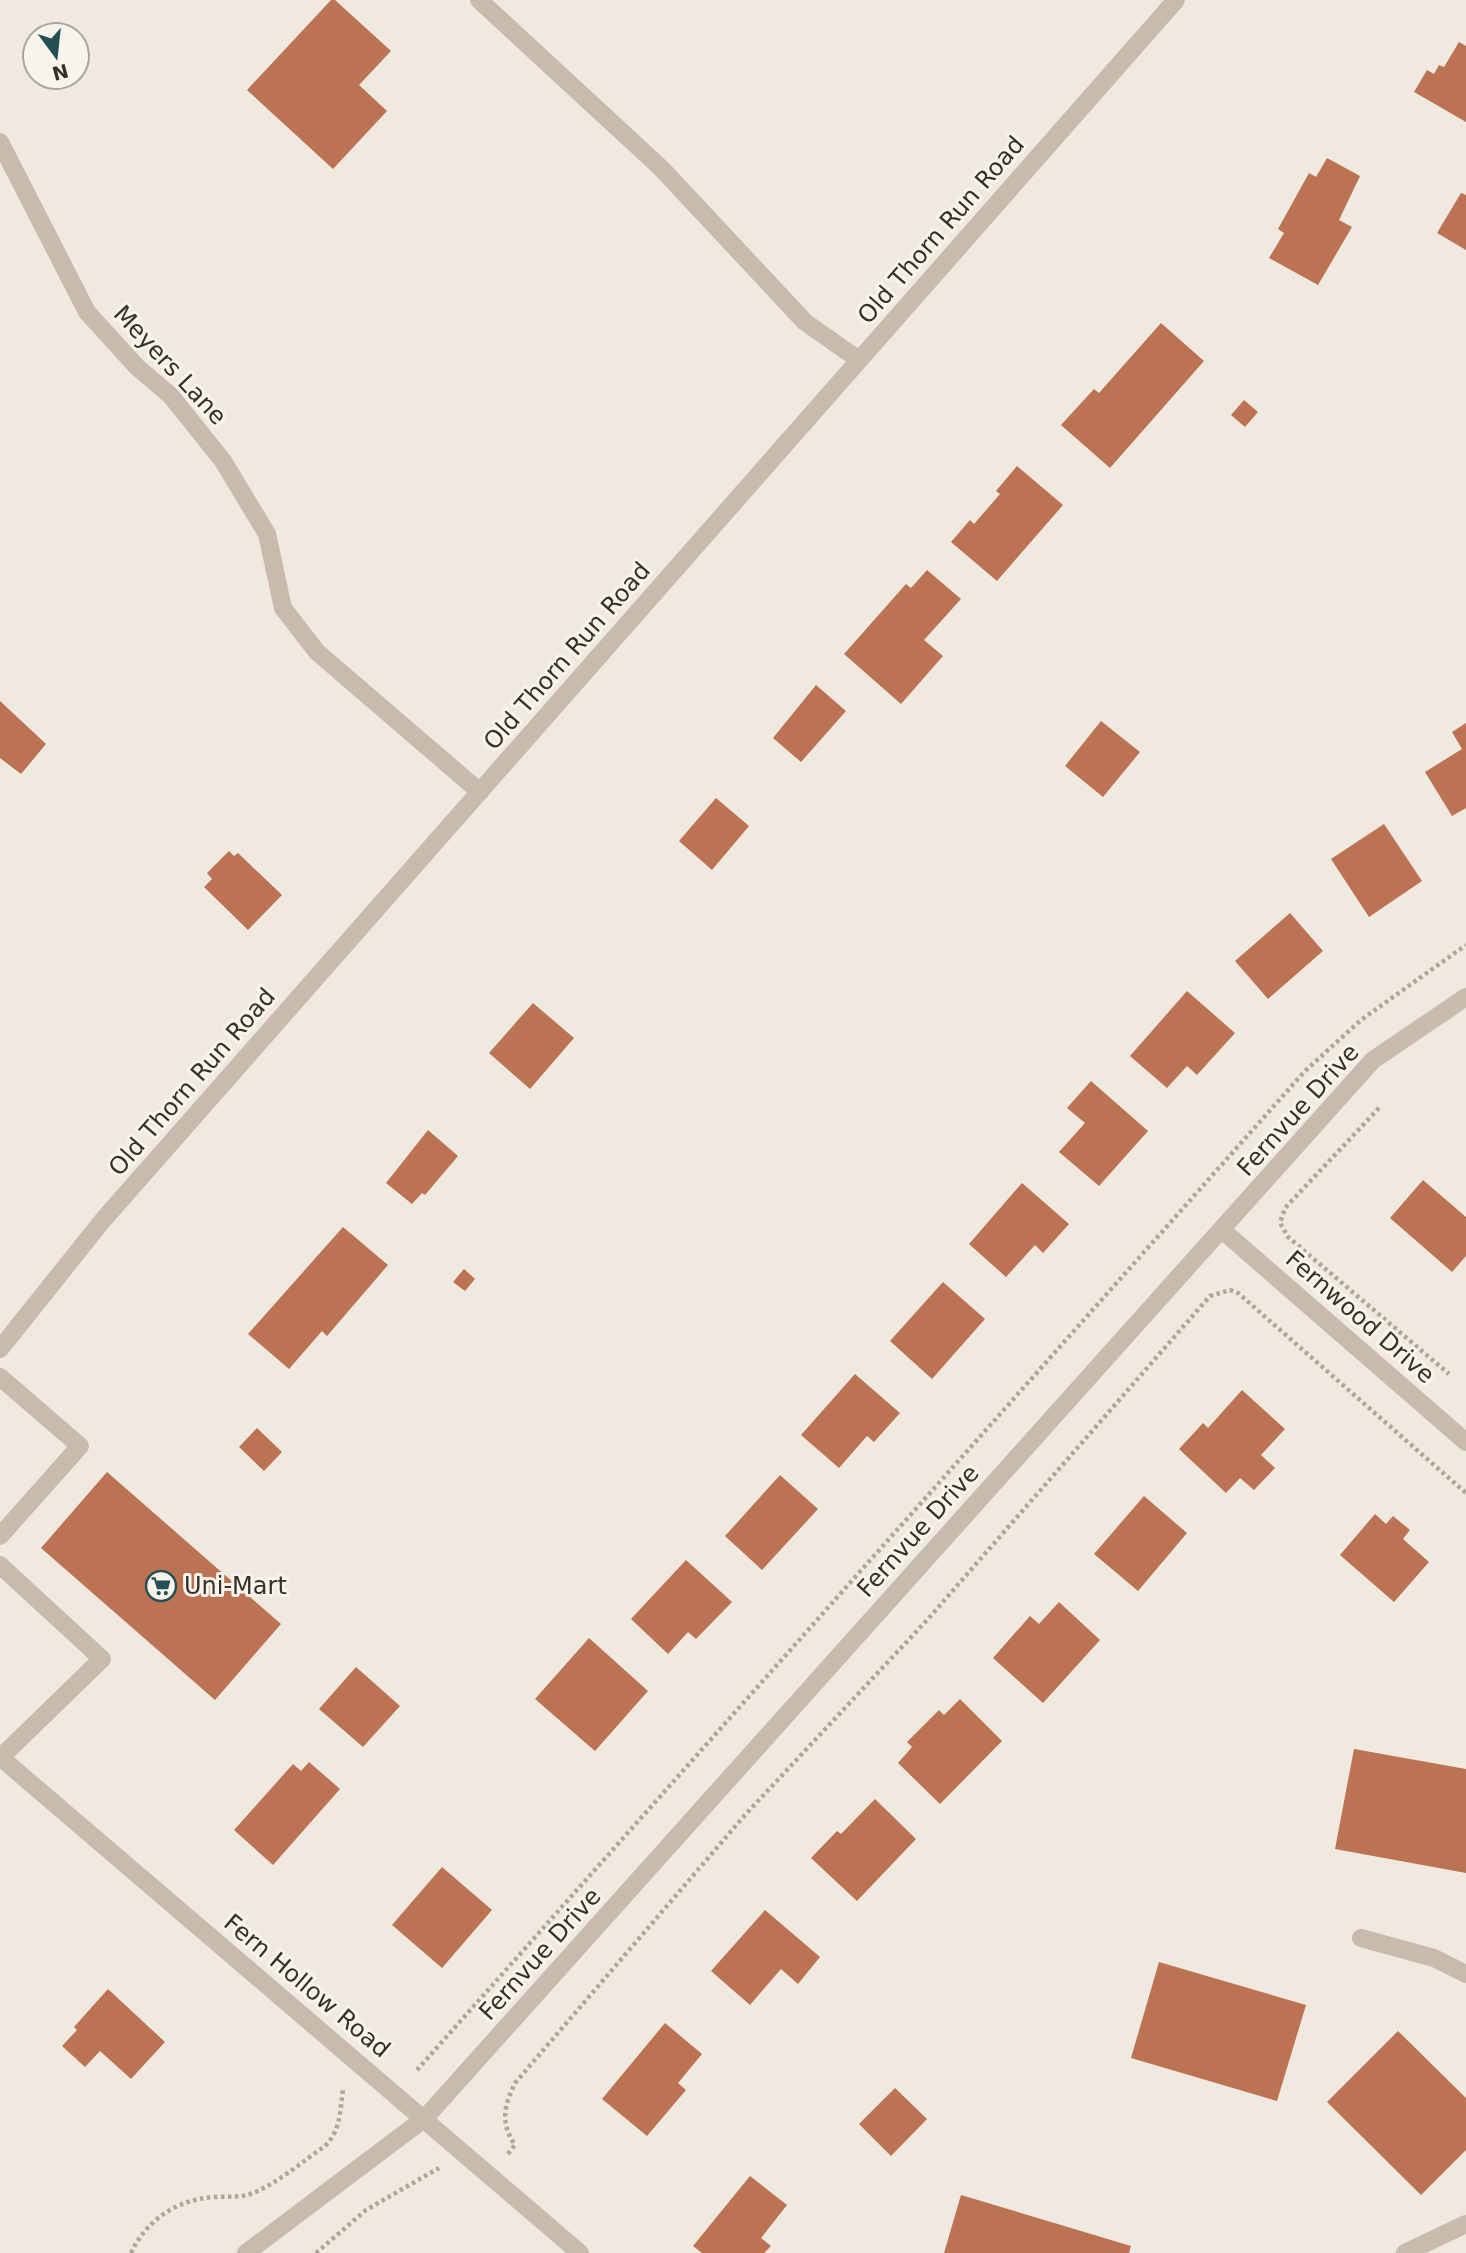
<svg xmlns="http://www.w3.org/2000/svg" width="1466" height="2253" font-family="'DejaVu Sans',sans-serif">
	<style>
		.building { fill: #bb7353 }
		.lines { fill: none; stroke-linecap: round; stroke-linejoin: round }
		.path { stroke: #b3a596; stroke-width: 4.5; stroke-dasharray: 3.5 3.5; stroke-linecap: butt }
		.minor { stroke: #c8baac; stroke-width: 18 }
		.labels { text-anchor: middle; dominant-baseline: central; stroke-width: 6; stroke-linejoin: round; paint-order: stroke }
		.street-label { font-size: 24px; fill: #362f2a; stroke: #f8f3eb }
		.poi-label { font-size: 24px; fill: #362f2a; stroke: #f8f3eb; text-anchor: start }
	</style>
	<rect width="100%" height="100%" fill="#f0e9df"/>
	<path class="building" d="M331,0H335L391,51L359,85L387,111L333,169L247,90Z
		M1459,42L1466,46V122L1414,92L1427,70L1434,74L1439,65L1444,67Z
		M1327,158L1360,176L1339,220L1352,227L1318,285L1269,258L1284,233L1278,229L1309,173L1316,177Z
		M1461,193L1466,195V250L1437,233Z
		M1161,323L1204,361L1110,468L1061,425L1094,389L1099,393Z
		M1244,400L1258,412L1245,427L1231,415Z
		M1017,466L1063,505L997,581L951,542L970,520L974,524L1000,494L996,491Z
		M927,570L961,599L924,640L943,656L901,704L844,654L906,584L911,588Z
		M816,685L846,711L801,762L773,738Z
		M0,701L46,744L21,774L0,758Z
		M1101,721L1140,752L1103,797L1065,766Z
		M1466,723V808L1452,816L1425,772L1462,749L1452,732Z
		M716,798L749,826L712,870L679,841Z
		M1384,824L1422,881L1369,917L1331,859Z
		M229,851L234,856L238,853L282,895L248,930L204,887L212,879L207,873Z
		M1290,913L1323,951L1268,999L1235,961Z
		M1187,991L1235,1033L1197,1075L1187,1066L1167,1088L1130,1056Z
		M533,1003L574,1038L530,1089L489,1053Z
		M1091,1081L1148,1131L1099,1186L1059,1152L1085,1123L1067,1108Z
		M428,1130L458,1156L425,1195L422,1193L412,1204L386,1183Z
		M1423,1180L1466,1217V1256L1452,1272L1390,1218Z
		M1022,1183L1069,1224L1043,1253L1035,1245L1006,1277L969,1244Z
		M343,1227L388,1265L327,1336L322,1331L289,1369L248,1334Z
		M464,1269L475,1279L465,1291L453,1282Z
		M943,1282L985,1319L932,1379L890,1341Z
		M855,1374L900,1413L874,1442L867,1436L839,1468L801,1435Z
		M1242,1390L1285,1429L1261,1455L1275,1468L1254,1490L1240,1478L1226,1493L1179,1449L1203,1423L1208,1428Z
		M257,1428L282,1452L264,1471L239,1447Z
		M107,1472L281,1624L215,1700L41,1548Z
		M780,1475L818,1509L762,1570L725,1536Z
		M1144,1496L1187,1533L1138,1591L1094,1554Z
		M1375,1514L1386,1524L1393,1516L1410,1530L1403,1539L1429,1562L1394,1602L1340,1555Z
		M686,1560L732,1602L696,1639L688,1632L668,1654L631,1619Z
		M1059,1602L1100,1640L1043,1703L993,1658L1030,1616L1039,1624Z
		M589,1638L648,1691L595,1751L535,1699Z
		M356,1667L400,1706L363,1747L319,1709Z
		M960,1699L1002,1741L940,1804L898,1763L912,1747L907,1742L939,1710L944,1715Z
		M1354,1749L1466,1769V1873L1335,1849Z
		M309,1762L340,1789L273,1865L234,1830L293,1764L301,1771Z
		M875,1799L916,1839L857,1901L811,1858L837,1831L841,1834Z
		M442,1867L492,1910L442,1968L392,1925Z
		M765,1910L820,1957L798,1984L781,1969L750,2005L711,1971Z
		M1159,1962L1306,2005L1277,2101L1131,2058Z
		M108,1989L165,2042L131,2079L100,2051L85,2067L62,2046L77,2030L74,2027Z
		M665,2023L702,2054L678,2083L686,2090L647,2136L602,2099Z
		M1398,2031L1466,2098V2150L1421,2195L1327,2102Z
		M895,2088L927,2119L891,2156L859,2124Z
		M750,2176L787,2205L761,2238L771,2246L764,2253H702L693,2246Z
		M961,2195L1131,2246L1129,2253H944Z"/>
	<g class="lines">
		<path class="path" d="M1379,1108L1285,1208L1280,1223L1288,1237L1449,1374
			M417,2070L1305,1071L1361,1020L1466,945
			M508,2154L515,2145C500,2123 504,2106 515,2083L745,1815L928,1619L1210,1296L1230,1290L1238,1293L1466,1493
			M131,2253C146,2220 179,2198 216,2197C229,2196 241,2198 253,2193C278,2183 303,2161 325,2146C341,2130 340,2110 343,2089
			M316,2253L366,2210L439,2168"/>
		<path class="minor" d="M479,0L661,168L805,322L859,360
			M0,142L87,312L137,367L171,396L223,461L267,534L283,608L317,652L480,792
			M1222,1230L1466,1442
			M0,1349L103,1220L1176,0
			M0,1377L80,1446L0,1536
			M0,1565L102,1659L0,1758
			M0,1757L580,2253
			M1361,1938L1434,1958L1466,1974
			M246,2253L425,2118L1373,1060L1466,997
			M1405,2253L1466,2224"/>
	</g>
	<defs>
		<g id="supermarket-ring" transform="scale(1.575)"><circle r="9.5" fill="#f8f3eb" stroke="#234e54" stroke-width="1.5"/><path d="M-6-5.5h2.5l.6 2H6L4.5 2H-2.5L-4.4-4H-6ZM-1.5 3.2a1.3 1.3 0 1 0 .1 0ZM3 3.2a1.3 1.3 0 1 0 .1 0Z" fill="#234e54"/></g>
	</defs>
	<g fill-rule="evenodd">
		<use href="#supermarket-ring" x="161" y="1586"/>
	</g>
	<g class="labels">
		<g class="street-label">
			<text transform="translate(941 230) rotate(-49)">Old Thorn Run Road</text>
			<text transform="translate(170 365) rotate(47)">Meyers Lane</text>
			<text transform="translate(567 656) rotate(-49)">Old Thorn Run Road</text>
			<text transform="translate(192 1082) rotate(-49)">Old Thorn Run Road</text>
			<text transform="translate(1298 1110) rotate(-48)">Fernvue Drive</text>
			<text transform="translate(1360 1317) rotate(41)">Fernwood Drive</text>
			<text transform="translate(918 1531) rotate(-48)">Fernvue Drive</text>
			<text transform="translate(540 1954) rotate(-48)">Fernvue Drive</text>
			<text transform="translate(307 1986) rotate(40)">Fern Hollow Road</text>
		</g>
		<g class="poi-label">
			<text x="184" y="1586">Uni-Mart</text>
		</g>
	</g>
	<g transform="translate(56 56) rotate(165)"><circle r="33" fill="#f8f3eb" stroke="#aaa59e" stroke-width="2"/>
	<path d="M0-5L12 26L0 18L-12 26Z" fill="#234e54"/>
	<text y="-10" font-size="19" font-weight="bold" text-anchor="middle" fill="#362f2a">N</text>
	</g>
</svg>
